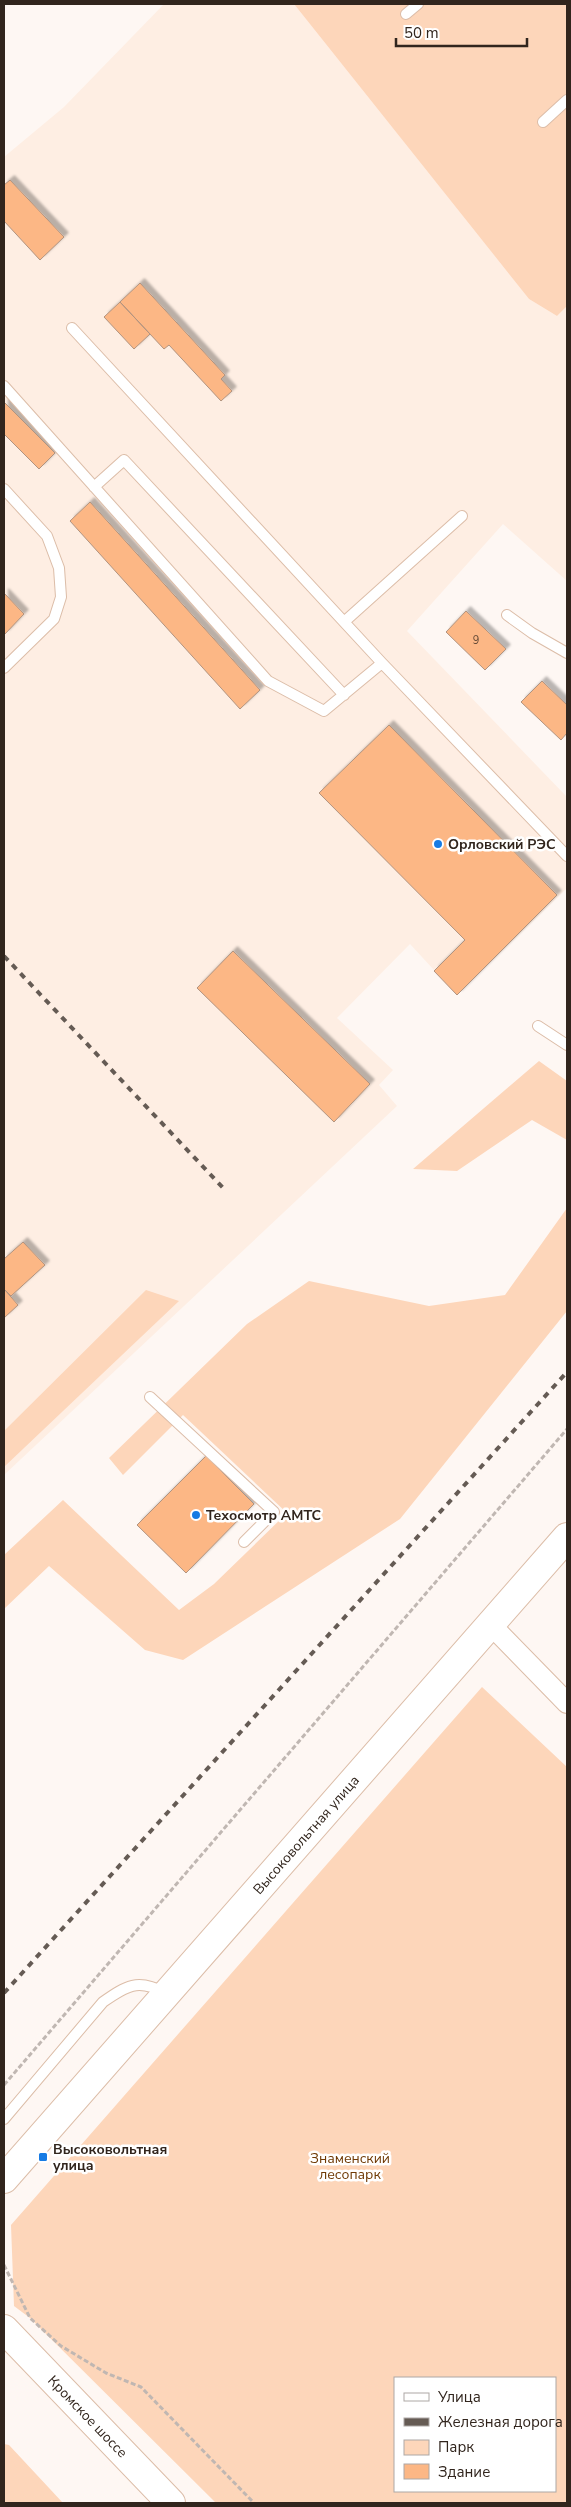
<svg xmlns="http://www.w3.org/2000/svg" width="571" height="2507" font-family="'Nunito Sans',sans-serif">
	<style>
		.built { fill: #feeee3 }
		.green { fill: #fdd6ba; fill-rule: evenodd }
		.building { fill: #fcb785; stroke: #b1937f; filter: url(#shadow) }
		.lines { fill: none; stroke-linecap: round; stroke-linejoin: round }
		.lane-casing { stroke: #dcbda8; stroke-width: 12 }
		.street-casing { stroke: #dcbda8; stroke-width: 22 }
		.secondary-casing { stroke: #dcbda8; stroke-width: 30 }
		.primary-casing { stroke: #dcbda8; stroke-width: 30 }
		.path { stroke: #c0b7b2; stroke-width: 3; stroke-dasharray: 5 2.5; stroke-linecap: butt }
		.lane { stroke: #fff; stroke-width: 10 }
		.street { stroke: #fff; stroke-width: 20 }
		.secondary { stroke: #fff; stroke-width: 28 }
		.primary { stroke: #fff; stroke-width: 28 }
		.rail { stroke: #655b54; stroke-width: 4; stroke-dasharray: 6 6; stroke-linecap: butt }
		.poi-dot { fill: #177be4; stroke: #fff; stroke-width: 2 }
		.labels { text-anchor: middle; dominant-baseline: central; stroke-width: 5; stroke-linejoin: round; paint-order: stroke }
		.number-label { font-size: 11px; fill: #644a37 }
		.poi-label { font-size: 14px; font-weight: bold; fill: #31251d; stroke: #fff; text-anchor: start }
		.street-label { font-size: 14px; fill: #31251d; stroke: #fff }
		.park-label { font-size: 14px; fill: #6f3a05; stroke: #fff }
	</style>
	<defs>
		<filter id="shadow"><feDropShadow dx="4.5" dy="-4.5" stdDeviation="1" flood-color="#0004"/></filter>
	</defs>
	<rect width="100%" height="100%" fill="#fef7f3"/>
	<path class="built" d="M164,4H294L529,299L557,316L567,306V581L503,524L407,631L567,797V888L457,995L410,944L337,1018L393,1070L379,1085L397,1106L4,1475V157L64,107Z"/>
	<path class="green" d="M294,4H567V306L557,316L529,299Z
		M539,1061L567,1081V1140L532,1120L457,1171L413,1169Z
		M567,1208V1311L400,1519L183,1660L145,1650L49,1566L4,1609V1555L63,1500L179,1610L214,1584L287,1513L183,1415L123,1475L109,1458L247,1324L309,1281L429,1306L505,1295Z
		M146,1290L179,1301L4,1467V1431Z
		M482,1687L567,1767V2503H216L30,2318L14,2306L11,2225ZM555,2378V2491H395V2378Z
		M4,2444L9,2445L63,2503H4Z"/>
	<path class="building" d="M10,180L64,237L40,260L4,221V185Z
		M140,283L225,375L221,379L232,391L221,401L169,345L164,349L120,302Z
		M120,302L150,334L134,349L104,317Z
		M4,402L55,453L39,469L4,434Z
		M90,502L260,690L240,709L70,521Z
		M4,593L24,614L4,635Z
		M466,611L506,649L485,670L446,632Z
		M542,681L567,705V733L561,740L521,702Z
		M389,725L557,895L457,995L434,971L465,940L319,793Z
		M233,951L370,1084L334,1122L197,988Z
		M23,1242L45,1265L11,1296L4,1289V1259Z
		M4,1289L18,1305L4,1318Z
		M206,1456L254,1504L186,1573L137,1525Z"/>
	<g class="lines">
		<g class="lane-casing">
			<path id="lane" d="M406,14L418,4
				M543,122L567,100
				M72,328L382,663L567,856
				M4,386L268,681L324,711L382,663
				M94,487L124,460L344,695
				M4,489L47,536L59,568L61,597L54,619L4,668
				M507,615L532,633L567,653
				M344,622L462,516
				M538,1026L567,1045
				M150,1397L274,1512L244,1542
				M4,2119L103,2002C126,1986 138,1978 165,1993"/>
		</g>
		<g class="street-casing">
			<path id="street" d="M490,1624L567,1703"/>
		</g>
		<g class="secondary-casing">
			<g id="secondary">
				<path id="s1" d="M4,2179L567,1537"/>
			</g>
		</g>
		<g class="primary-casing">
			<g id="primary">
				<path id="s2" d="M4,2329L171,2503"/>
			</g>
		</g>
		<path class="path" d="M4,2085L567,1429
			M4,2265L30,2318L61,2346L106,2373L141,2387L254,2503"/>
		<use href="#lane" class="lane"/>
		<use href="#street" class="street"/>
		<use href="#secondary" class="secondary"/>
		<use href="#primary" class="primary"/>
		<path class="rail" d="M4,956L226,1191
			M4,1993L567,1372"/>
	</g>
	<g class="poi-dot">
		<circle cx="438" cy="844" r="5"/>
		<circle cx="196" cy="1515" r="5"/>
		<rect x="38" y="2152" width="10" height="10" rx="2.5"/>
	</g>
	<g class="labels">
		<g class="number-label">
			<text x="476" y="640">9</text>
		</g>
		<g class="poi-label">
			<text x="448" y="844">Орловский РЭС</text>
			<text x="206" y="1515">Техосмотр АМТС</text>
			<text x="53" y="2149">Высоковольтная<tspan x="53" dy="16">улица</tspan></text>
		</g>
		<g class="street-label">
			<text stroke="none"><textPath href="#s1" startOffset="458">Высоковольтная улица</textPath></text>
			<text stroke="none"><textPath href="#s2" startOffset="121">Кромское шоссе</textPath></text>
		</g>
		<g class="park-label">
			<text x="350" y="2158">Знаменский<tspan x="350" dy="16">лесопарк</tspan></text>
		</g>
	</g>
	<rect width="571" height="2507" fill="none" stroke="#31251d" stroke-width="10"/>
	<rect x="394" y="2377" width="162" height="115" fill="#ffffff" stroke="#ada8a5"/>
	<rect x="404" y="2393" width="25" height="8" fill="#ffffff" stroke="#ada8a5"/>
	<text x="438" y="2402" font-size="15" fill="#31251d">Улица</text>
	<rect x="404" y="2418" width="25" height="8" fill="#655b54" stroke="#ada8a5"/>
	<text x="438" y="2427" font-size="15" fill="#31251d">Железная дорога</text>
	<rect x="404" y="2440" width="25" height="15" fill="#fdd6ba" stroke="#ada8a5"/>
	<text x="438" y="2452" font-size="15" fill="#31251d">Парк</text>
	<rect x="404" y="2464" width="25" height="15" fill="#fcb785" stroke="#ada8a5"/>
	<text x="438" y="2477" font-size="15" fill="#31251d">Здание</text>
	<path d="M396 38v8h131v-8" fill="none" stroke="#31251d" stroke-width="2.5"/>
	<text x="404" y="38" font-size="15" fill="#31251d" stroke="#ffffff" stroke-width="4" paint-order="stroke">50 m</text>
</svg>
